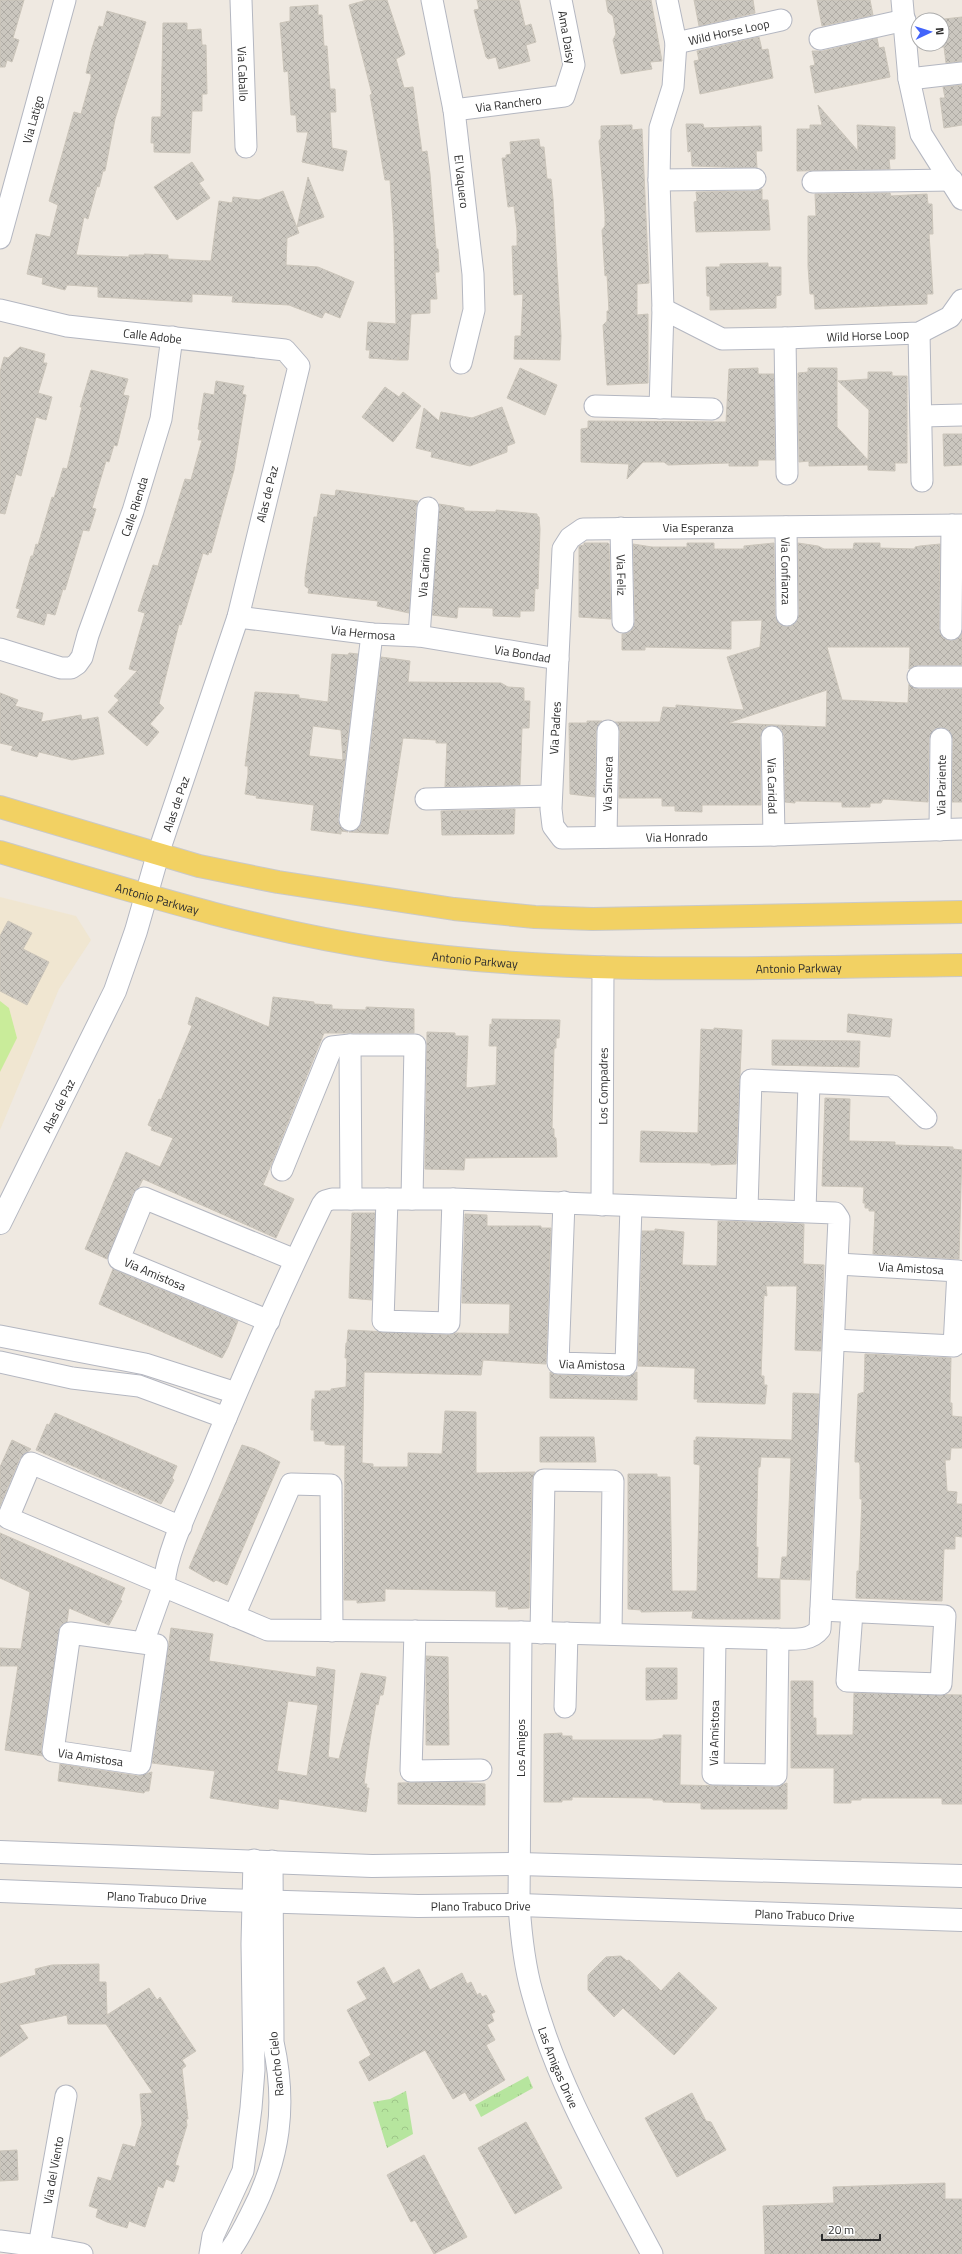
<svg xmlns="http://www.w3.org/2000/svg" width="962" height="2254" font-family="'Titillium Web',sans-serif">
	<style>
		.education { fill: #f0e6d1 }
		.grass { fill: url(#grass-tufts) }
		.forest { fill: url(#forest-crowns) }
		.pitch { fill: #c9ec9a }
		.building { fill: url(#building-cross-hatch); stroke: #cbc5ba; fill-rule: evenodd }
		.lines { fill: none; stroke-linecap: round; stroke-linejoin: round }
		.minor-casing { stroke: #b4b7c1; stroke-width: 23 }
		.secondary-casing { stroke: #b4b7c1; stroke-width: 24 }
		.primary-casing { stroke: #c9c9c9; stroke-width: 24 }
		.minor { stroke: #fff; stroke-width: 21 }
		.secondary { stroke: #fff; stroke-width: 22 }
		.primary { stroke: #f2d163; stroke-width: 22 }
		.labels { text-anchor: middle; dominant-baseline: central; stroke-width: 3.5; stroke-linejoin: round; paint-order: stroke }
		.street-label { font-size: 12px; fill: #2e2e2e; stroke: #fff }
	</style>
	<defs>
		<pattern id="grass-tufts" width="24" height="20" patternUnits="userSpaceOnUse"><rect width="24" height="20" fill="#b6e59e"/><path d="M3 7l-1-3M5 7V3M7 7l1-3M15 17l-1-3M17 17v-4M19 17l1-3" fill="none" stroke="#9dc588"/></pattern>
		<pattern id="forest-crowns" width="20" height="18" patternUnits="userSpaceOnUse"><rect width="20" height="18" fill="#b6e59e"/><path d="M2 6a3 3 0 1 1 6 0M12 15a3 3 0 1 1 6 0" fill="none" stroke="#9dc588"/></pattern>
		<pattern id="building-cross-hatch" width="8" height="8" patternUnits="userSpaceOnUse"><rect width="8" height="8" fill="#cbc7bf"/><path d="M0 0l8 8M0 8l8-8" fill="none" stroke="#afaba4"/></pattern>
	</defs>
	<rect width="100%" height="100%" fill="#efe9e1"/>
	<path class="education" d="M0,897L76,916L91,940L59,989L0,1130Z"/>
	<path class="grass" d="M528,2076L533,2088L481,2117L475,2105Z"/>
	<path class="forest" d="M406,2091L413,2134L387,2148L373,2102L390,2099Z"/>
	<path class="pitch" d="M0,1001L9,1008L17,1038L0,1072Z"/>
	<path class="building" d="M0,0H24L13,38L19,40L12,62L7,60L5,67H0Z
		M367,0H387L405,54L396,59L404,88L413,87L422,152L427,151L430,174L436,249H438L439,272H435L437,299H430V313L411,314L408,360H398V357V360L369,358L370,350H366L368,322L396,324L394,234L390,180H385L370,95L372,94L349,5Z
		M477,0H519L525,26L531,24L536,42L526,45L530,61L499,69L496,57L488,59L486,57L474,10L479,9Z
		M606,0H651L662,61L650,62L652,69L621,74L613,40L616,34L613,16L608,12Z
		M694,0H753L755,13L699,26Z
		M817,0H870L873,15L822,26Z
		M318,5V15H322L324,46H327L330,89H335L336,112H330L332,148L347,151L343,171L302,162L308,132H297L296,115H291L288,71L284,72L280,23L290,21V7Z
		M107,11L146,22L115,119L105,171H103L99,187L97,186L88,219L84,217L76,255L129,257V255H145L144,254L168,255V259L211,261L219,201L232,203L233,197L259,200L283,191L299,233L287,238L286,265L318,267L354,282L340,318L325,312L322,318L289,305L232,302L233,296L192,294V302L98,297V287L67,285L65,290L42,284L43,278L27,274L36,234L50,237L58,205L49,201L74,112L81,114L91,78V74L86,73L92,48L99,26L103,27Z
		M962,17V61L946,63L944,47H939L938,44H942V20H935Z
		M163,23H187V30L201,29L202,45H206L207,94H202V111H192L190,153L154,152V143H151L152,117H161Z
		M759,37L762,50L768,49L773,78L700,94L694,61L699,60L697,51Z
		M877,38L879,48L884,47L890,77L815,93L810,66L815,65L812,51H823Z
		M962,85V125L944,128L940,98H945L943,87Z
		M818,105L858,151L857,125L895,127V159H889L890,169L797,171V129H810V125H822Z
		M686,124H703L704,128L761,126L762,151H756L757,168L692,166L691,151L688,152Z
		M632,125V130L642,129L649,283L637,284V315L648,314V383L607,385L603,325L607,321V311H609L607,275L605,276L602,230L605,226V215L599,141L601,138V126Z
		M539,139L540,147H544L547,179H551L553,199L561,336L560,360L514,359L515,336H521L523,294L514,295L512,246H517V230L514,206L508,207L502,158H506V155L511,154L510,142Z
		M192,162L204,180L199,183L210,198L177,220L154,187Z
		M308,177L324,217L297,227Z
		M762,189V200H768L770,230L696,232L694,202L697,201L696,192L755,191Z
		M890,193L891,196L927,194L928,204H932L933,234H929L933,294H927V304L815,309L814,294H810L808,266V216H816L815,194Z
		M768,263V267H781V295L776,296V308L710,310V296H707L706,267H720V264Z
		M20,347L45,354L43,363H47L38,393L52,397L46,420L36,417L21,476L16,474L5,514L0,513V372L4,357L8,358Z
		M520,368L557,385L545,415L507,398Z
		M758,368V374H774L775,460H758V466H729V463L668,465L664,462H643L627,479L629,464L581,462V429L588,428V421L726,422L729,369Z
		M808,368H837V427L868,460L869,410L838,381L868,379V372H892V376H907V463H895V471L868,470V465L809,466V461L799,462L798,373L808,372Z
		M91,370L128,379L123,395L129,396L117,446L114,445L109,462L106,461L92,508L96,509L89,531L83,530L65,590L63,589L55,615L47,613L44,625L17,617L20,609L16,608L31,556H33L36,544L38,545L52,497L54,498L63,468L67,469L82,407H80Z
		M216,381L244,386L242,394L246,395L234,470L211,553L209,552L208,555L203,553L181,625L179,624L159,703L164,708L150,724L159,732L147,746L108,712L119,700L114,696L137,671L129,669L145,613L138,611L153,565L158,566L185,479L191,480L202,440H198L200,430L198,429L204,393L214,395Z
		M385,387L399,397L403,392L421,406L393,442L362,417Z
		M502,407L515,443L507,446V452L470,466L431,457L432,452L416,448L424,408L439,421L441,412L472,418Z
		M943,434H962V465L944,466Z
		M336,490L418,501L416,507L409,613L377,606L378,601L308,593L309,589L305,586V577L314,517H317L321,494L335,496Z
		M439,504L464,508V511L496,512V510L537,514V516L539,517L540,529L538,589L535,588L534,611H520V617L493,616V608L458,607L457,618L432,615Z
		M584,543H608L609,544L611,619L579,617V546L584,545Z
		M687,543H714V549H744V546L774,543L775,615L777,621L787,627L793,625L799,615L798,543L818,546L824,549H853L854,543H880V548L915,549V547L920,546L940,544L939,629L945,639L950,641L957,639L962,633V665H918L909,669L910,647H827L842,700L908,703L909,684L918,689H962V802H952L953,739L947,729L941,727L935,729L929,738L928,802L883,799L881,803H870V807H842V802L795,801V803L785,802L784,736L782,730L772,725L765,727L760,737L761,805H702V812L675,811V806H662V798H619L620,731L615,722H660L663,707L676,708V705L744,710L727,657L760,647L762,620L731,621V649L645,647V650H622V634L630,632L635,622L633,544L652,547H687ZM827,690L826,727L728,723Z
		M349,653L358,654L338,819L339,825L348,832L341,831V834L311,830L314,805L256,798L257,796L245,794L248,774V766H245L255,692L299,695V698L328,702L332,654L348,655ZM313,726L341,730L343,760L309,756Z
		M381,657L410,661L408,682L501,683L508,687L524,688V701H530L529,728H522L520,785L445,787L447,743H436V740L403,738L388,834L349,832L359,827L362,821Z
		M0,693L18,700L15,706L43,713L41,722L81,715L82,720L98,717L104,754L72,760L39,752L37,757L11,750L13,746L0,743Z
		M587,721H602L596,731L595,797L570,794L569,723H587Z
		M515,809L514,834L442,835L441,811Z
		M8,921L32,933L23,949L49,962L27,1005L0,991V936Z
		M196,997L269,1027L273,997L314,1002V1004L332,1005V1009L366,1010V1007L414,1009V1033H324L263,1185L294,1199L276,1238L143,1179L139,1187L133,1193L107,1259L85,1249L126,1152L160,1167L173,1138L151,1130L152,1127L148,1125L159,1099L161,1100L192,1026L188,1024Z
		M848,1014L892,1019L890,1037L847,1032Z
		M492,1019L560,1020L559,1038H556V1048H554L552,1128L554,1129V1137L556,1138L557,1157L465,1158L464,1170L425,1169L427,1032L455,1033V1036H468L466,1088L496,1085L497,1046H489L490,1024L492,1025Z
		M714,1028L742,1030L736,1164L711,1165V1163L640,1162L641,1131L698,1133L701,1029L714,1030Z
		M772,1040L860,1041L859,1067L772,1065Z
		M825,1098L850,1099L849,1141L895,1142V1145L953,1147V1149L962,1150L959,1259L873,1254L875,1211H869V1208H865V1203H863L864,1187L822,1186Z
		M352,1213H375L372,1300L349,1298Z
		M465,1214L487,1215V1226H541V1228H551L546,1364L483,1360L481,1375L364,1372L362,1463L373,1464V1467H408V1453L442,1454L445,1411L476,1412V1473L535,1472L532,1480L529,1608L508,1609L509,1607H496V1591L385,1589V1601L357,1603V1600H344L345,1445H331L325,1444V1441H314V1430H311L312,1399H315V1391H331V1389L346,1387L347,1358H345L346,1343H347L348,1330L449,1335L455,1333L509,1334L510,1304L462,1303Z
		M718,1221L804,1224L803,1264L824,1265L821,1351L795,1350L797,1286H766L767,1296L764,1295L761,1376H764V1385H767L765,1404L697,1402L698,1399H694L695,1368L638,1366L642,1231H655V1229L684,1232L682,1265L717,1266Z
		M113,1269L238,1321L228,1347L222,1358L99,1304Z
		M865,1354L951,1358L950,1403H952V1416L962,1417V1448H951L950,1460H945L947,1491L957,1492L956,1504H962V1537L955,1536V1549H944L942,1601L856,1598L857,1571H859L862,1499H860V1465L859,1462H855V1457L858,1394L864,1392Z
		M550,1372L558,1375L626,1377L637,1372V1400L550,1398Z
		M793,1393L819,1394L810,1580L780,1579L782,1557H787L791,1458L761,1457L760,1467H758L756,1547H758L757,1578L780,1579V1619H707L692,1618L693,1611L641,1612V1610L628,1609V1474H657V1477H670L672,1591H697L700,1465L694,1464V1440L696,1441V1437L792,1440Z
		M55,1413L177,1466L172,1478L174,1480L161,1504L36,1450L47,1424L49,1425Z
		M540,1437H594L596,1462H540Z
		M12,1440L31,1449L20,1458L0,1506V1467Z
		M242,1445L255,1449L280,1462L227,1585L216,1580L214,1582L189,1568Z
		M0,1533L125,1588L120,1600L122,1601L109,1625L69,1608L67,1622L60,1626L41,1749L43,1756L5,1750L18,1666H0V1648L21,1649L30,1592L0,1578Z
		M171,1628L213,1634L209,1661L316,1677L317,1667L335,1670L328,1757L339,1759L361,1673L386,1677L383,1695H380L378,1705L376,1704L369,1746L364,1784H367L366,1788H369L366,1812L279,1799L278,1809L210,1798L215,1771L152,1763ZM288,1701L318,1705L307,1776L277,1771Z
		M426,1656L448,1657L449,1745H426Z
		M646,1668H677V1699L646,1700Z
		M791,1681H813V1718H816V1735H853L854,1693L962,1695V1804H942V1798H861V1800H851V1803H834V1768H791Z
		M562,1733V1736H572V1740H653L663,1738V1735H681L680,1785L776,1787L787,1783V1809H701V1803L663,1802V1800H653V1798L572,1797V1800H562V1802H544V1734Z
		M60,1764L138,1776L152,1772L149,1791H145L144,1793L58,1781Z
		M456,1782L485,1784V1805L398,1804V1783Z
		M621,1956L627,1961L629,1960L661,1991L679,1972L717,2008L674,2055L623,2008L614,2017L588,1990V1975L606,1957Z
		M99,1964V1982H106L107,2015L149,1988L157,2000L160,1997L196,2051L182,2060L186,2066L182,2069L188,2119H186L187,2125L175,2165L179,2166L174,2182L166,2179L163,2188L158,2186L145,2227L129,2221L127,2228L107,2222L96,2217L98,2209L89,2206L98,2177L111,2181L123,2144L135,2147L142,2124L140,2094L153,2093L106,2024H68L67,2015L19,2025L28,2038L0,2057V1984L36,1975L35,1969L52,1965Z
		M384,1967L393,1984L419,1969L430,1990L462,1973L467,1984L471,1982L477,1995L480,1993L482,1997L486,1995L495,2012L491,2014L494,2021L487,2025L495,2040L486,2045L505,2080L470,2101L465,2092L453,2099L425,2050L369,2081L359,2062L371,2055L347,2010L367,1999L357,1982Z
		M692,2093L706,2121L711,2122L726,2150L677,2177L645,2118Z
		M526,2122L562,2188L515,2214L478,2148Z
		M17,2150L18,2180L0,2181V2151Z
		M424,2155L467,2237L434,2254L415,2220L411,2222L387,2175Z
		M945,2183V2199H962V2254H765L763,2206L834,2203L833,2187Z"/>
	<g class="lines">
		<g class="minor-casing">
			<g id="minor">
				<path id="s1" d="M241,0L246,147"/>
				<path id="s2" d="M432,0L454,110L473,274L474,310L461,363"/>
				<path d="M902,0L909,79L921,134L962,199"/>
				<path d="M820,39L905,20"/>
				<path id="s3" d="M676,43L781,20"/>
				<path d="M909,79L962,73"/>
				<path id="s4" d="M454,110L564,96L574,65L561,0"/>
				<path d="M659,180L755,179"/>
				<path d="M813,182L952,180"/>
				<path id="s5" d="M0,238L65,0"/>
				<path id="s6" d="M663,309L722,339L785,338L919,333L950,317L962,300"/>
				<path id="s7" d="M0,310L67,326L285,350L299,366L238,617L158,854"/>
				<path d="M919,333L922,481"/>
				<path d="M785,338L787,474"/>
				<path d="M595,406L712,409"/>
				<path d="M660,408L663,309L659,180L660,128L673,87L676,43L667,0"/>
				<path d="M922,416L962,415"/>
				<path id="s8" d="M962,525L583,529L570,538L563,549L551,809L553,826L562,838L774,835L962,829"/>
				<path id="s9" d="M786,527L787,615"/>
				<path id="s10" d="M621,528L623,622"/>
				<path id="s11" d="M238,617L372,634L419,636L558,659"/>
				<path d="M951,629L952,525"/>
				<path id="s12" d="M419,636L428,508"/>
				<path id="s13" d="M0,649L61,668H71L77,664L82,657L88,635L133,511L161,419L172,337"/>
				<path d="M918,677H962"/>
				<path id="s14" d="M772,737L774,835"/>
				<path d="M426,799L551,796"/>
				<path d="M350,820L372,634"/>
				<path id="s15" d="M940,830L941,739"/>
				<path id="s16" d="M606,837L608,731"/>
				<path d="M282,1170L332,1047L350,1045"/>
				<path d="M332,1199H453L835,1213L839,1219L820,1629C810,1642 793,1639 778,1639L521,1632L268,1630L170,1589L164,1584C167,1550 190,1505 203,1473C240,1383 279,1293 322,1205L325,1201Z"/>
				<path d="M351,1199L350,1045H415L412,1199"/>
				<path d="M387,1199L383,1321L449,1323L453,1199"/>
				<path id="s17" d="M564,1202L558,1363L626,1365L631,1206"/>
				<path id="s18" d="M602,1205L603,967"/>
				<path d="M747,1208L751,1080L893,1086L926,1118"/>
				<path d="M805,1211L809,1083"/>
				<path d="M269,1321L119,1259L144,1198L295,1260"/>
				<path d="M0,1336L145,1364L236,1393"/>
				<path d="M834,1340L954,1346L958,1271L838,1264"/>
				<path d="M0,1362L72,1378L139,1386L226,1418"/>
				<path d="M821,1610L945,1616L941,1684L847,1681L852,1612"/>
				<path d="M234,1616L291,1484L331,1485L332,1631"/>
				<path d="M415,1631L411,1771L481,1770"/>
				<path id="s19" d="M521,1632L519,1905C521,1934 524,1964 532,1992C557,2086 607,2169 652,2254"/>
				<path d="M541,1633L544,1480L613,1481L611,1634"/>
				<path d="M715,1638L713,1774L776,1775L778,1639"/>
				<path id="s20" d="M143,1643L70,1633L53,1751L140,1764L157,1645L143,1643L164,1584L8,1518L31,1463L181,1527"/>
				<path d="M565,1707L567,1633"/>
				<path d="M0,2241L39,2246L82,2254"/>
				<path id="s21" d="M39,2246L66,2096"/>
				<path d="M210,2254L213,2236L243,2171L251,2108L254,2070L252,1944L254,1860"/>
				<path d="M227,2254C237,2243 243,2229 250,2216C280,2159 287,2105 273,2042L272,1861"/>
			</g>
		</g>
		<g class="secondary-casing">
			<g id="secondary">
				<path id="s22" d="M0,1223L115,991L136,931L158,854"/>
				<path d="M0,1852L372,1866L519,1864L962,1876"/>
				<path id="s23" d="M0,1891L223,1900L418,1906L519,1905L962,1920"/>
			</g>
		</g>
		<g class="primary-casing">
			<g id="primary">
				<path d="M0,807L199,866L278,882L454,909L535,917L593,919L962,912"/>
				<path id="s24" d="M0,852C128,890 257,931 389,950C578,977 772,967 962,965"/>
			</g>
		</g>
		<use href="#minor" class="minor"/>
		<use href="#secondary" class="secondary"/>
		<use href="#primary" class="primary"/>
	</g>
	<g class="labels">
		<g class="street-label">
			<text stroke="none"><textPath href="#s3" startOffset="54">Wild Horse Loop</textPath></text>
			<text transform="translate(567 37) rotate(80)">Ama Daisy</text>
			<text stroke="none"><textPath href="#s1" startOffset="74">Via Caballo</textPath></text>
			<text stroke="none"><textPath href="#s4" startOffset="55">Via Ranchero</textPath></text>
			<text stroke="none"><textPath href="#s5" startOffset="123">Via Latigo</textPath></text>
			<text stroke="none"><textPath href="#s2" startOffset="184">El Vaquero</textPath></text>
			<text stroke="none"><textPath href="#s7" startOffset="155">Calle Adobe</textPath></text>
			<text stroke="none"><textPath href="#s6" startOffset="212">Wild Horse Loop</textPath></text>
			<text transform="translate(267 494) rotate(-76)">Alas de Paz</text>
			<text stroke="none"><textPath href="#s13" startOffset="249">Calle Rienda</textPath></text>
			<text x="698" y="527">Via Esperanza</text>
			<text stroke="none"><textPath href="#s9" startOffset="44">Via Confianza</textPath></text>
			<text stroke="none"><textPath href="#s12" startOffset="64">Via Carino</textPath></text>
			<text stroke="none"><textPath href="#s10" startOffset="47">Via Feliz</textPath></text>
			<text stroke="none"><textPath href="#s11" startOffset="126">Via Hermosa</textPath></text>
			<text stroke="none"><textPath href="#s11" startOffset="287">Via Bondad</textPath></text>
			<text transform="translate(555 728) rotate(-87)">Via Padres</text>
			<text stroke="none"><textPath href="#s16" startOffset="53">Via Sincera</textPath></text>
			<text stroke="none"><textPath href="#s15" startOffset="45">Via Pariente</textPath></text>
			<text stroke="none"><textPath href="#s14" startOffset="49">Via Caridad</textPath></text>
			<text transform="translate(176 804) rotate(-71)">Alas de Paz</text>
			<text stroke="none"><textPath href="#s8" startOffset="815">Via Honrado</textPath></text>
			<text stroke="none"><textPath href="#s24" startOffset="164">Antonio Parkway</textPath></text>
			<text stroke="none"><textPath href="#s24" startOffset="488">Antonio Parkway</textPath></text>
			<text stroke="none"><textPath href="#s24" startOffset="812">Antonio Parkway</textPath></text>
			<text stroke="none"><textPath href="#s18" startOffset="119">Los Compadres</textPath></text>
			<text stroke="none"><textPath href="#s22" startOffset="131">Alas de Paz</textPath></text>
			<text transform="translate(911 1268) rotate(3)">Via Amistosa</text>
			<text transform="translate(155 1274) rotate(23)">Via Amistosa</text>
			<text stroke="none"><textPath href="#s17" startOffset="195">Via Amistosa</textPath></text>
			<text transform="translate(714 1733) rotate(-89)">Via Amistosa</text>
			<text transform="translate(520 1748) rotate(-90)">Los Amigos</text>
			<text stroke="none"><textPath href="#s20" startOffset="231">Via Amistosa</textPath></text>
			<text stroke="none"><textPath href="#s23" startOffset="157">Plano Trabuco Drive</textPath></text>
			<text stroke="none"><textPath href="#s23" startOffset="481">Plano Trabuco Drive</textPath></text>
			<text stroke="none"><textPath href="#s23" startOffset="805">Plano Trabuco Drive</textPath></text>
			<text transform="translate(276 2064) rotate(-96)">Rancho Cielo</text>
			<text stroke="none"><textPath href="#s19" startOffset="441">Las Amigas Drive</textPath></text>
			<text stroke="none"><textPath href="#s21" startOffset="77">Via del Viento</textPath></text>
		</g>
	</g>
	<g transform="translate(930 32) rotate(86)"><circle r="19" fill="#ffffff" stroke="#ababab"/>
	<path d="M0-3L7 15L0 10L-7 15Z" fill="#4264fb"/>
	<text y="-6" font-size="11" font-weight="bold" text-anchor="middle" fill="#2e2e2e">N</text>
	</g>
	<path d="M822 2234v6h58v-6" fill="none" stroke="#2e2e2e" stroke-width="2"/>
	<text x="828" y="2234" font-size="12" fill="#2e2e2e" stroke="#ffffff" stroke-width="3" paint-order="stroke">20 m</text>
</svg>
